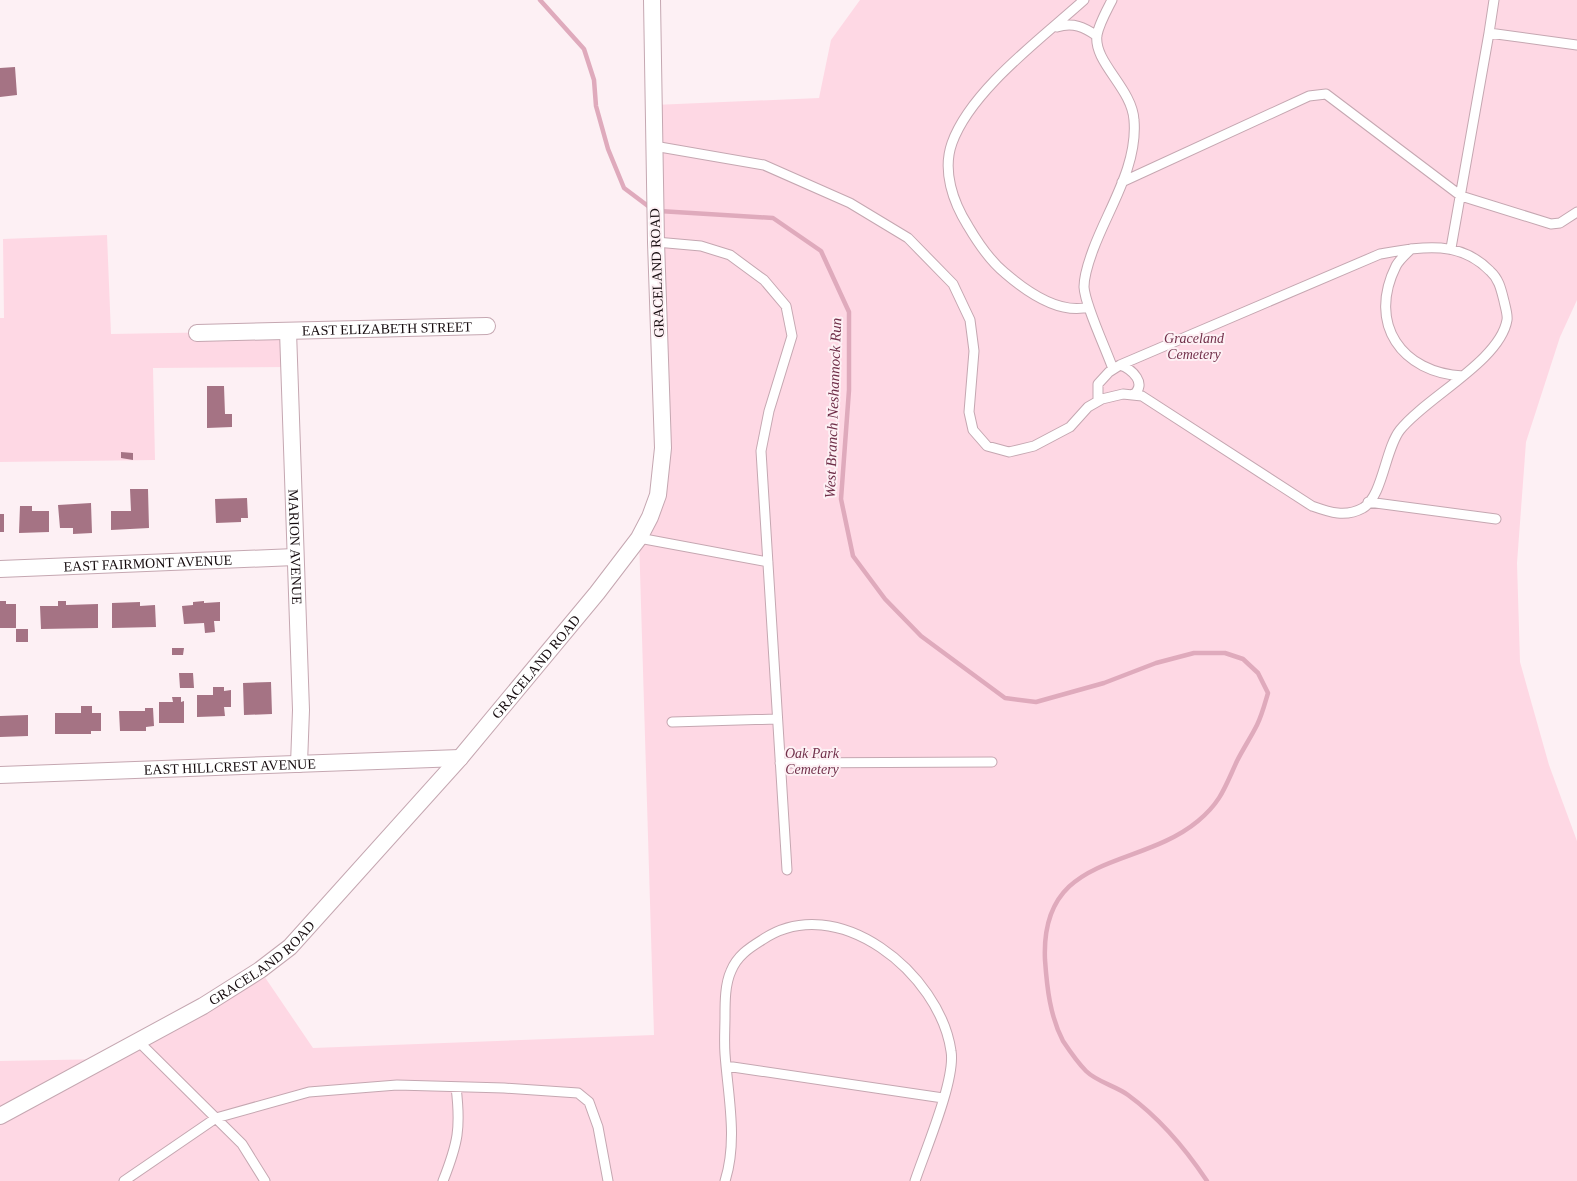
<svg xmlns="http://www.w3.org/2000/svg" width="1577" height="1181" font-family="Georgia,serif">
	<style>
		.green { fill: #fed8e4 }
		.lines { fill: none; stroke-linecap: round; stroke-linejoin: round }
		.stream { stroke: #dfaabc; stroke-width: 4.5 }
		.building { fill: #a57384 }
		.service-casing { stroke: #c5a7b1; stroke-width: 11 }
		.minor-casing { stroke: #c5a7b1; stroke-width: 18 }
		.service { stroke: #fff; stroke-width: 9 }
		.minor { stroke: #fff; stroke-width: 16 }
		.labels { text-anchor: middle; dominant-baseline: central; stroke-width: 4; stroke-linejoin: round; paint-order: stroke }
		.street-label { font-size: 14px; fill: #150b0e; stroke: #fdf0f4 }
		.park-label { font-size: 14px; font-style: italic; fill: #71304a; stroke: #fdf0f4 }
		.water-label { font-size: 15px; font-style: italic; fill: #6f2e48; stroke: #fdf0f4 }
	</style>
	<rect width="100%" height="100%" fill="#fdf0f4"/>
	<path class="green" d="M860,0H1577V300L1560,337L1526,442L1517,563L1520,662L1549,765L1577,841V1181H0V1061L108,1059L260,970L313,1048L654,1035L639,538L658,495L654,105L819,98L831,40Z
		M107,235L111,334L288,331V367L153,368L155,460L0,462V318H4L3,239Z"/>
	<g class="lines">
		<path class="stream" d="M540,0L584,49L594,80L596,106L608,149L624,188L652,209
			M659,211L773,218L821,251L849,312V390L841,499L853,556L885,599L921,636L1005,698L1036,702L1104,683L1156,663L1194,653H1225L1243,659L1258,673L1268,693C1265,703 1262,715 1257,725C1251,737 1243,749 1237,761C1225,787 1221,802 1198,821C1138,871 1040,851 1045,960C1047,988 1050,1016 1063,1041C1069,1050 1078,1063 1086,1071C1097,1082 1116,1086 1128,1095C1161,1119 1185,1148 1207,1181"/>
	</g>
	<path class="building" d="M15,67L17,95L0,97V68Z
		M207,386H224L225,414H232V427L207,428Z
		M121,452L133,453V460L121,458Z
		M130,489H148L149,528L111,530V511H131Z
		M247,498L248,518H241V522L216,523L215,499Z
		M91,503L92,533L73,534V528H60L58,505Z
		M20,506H32V511H49V532L19,533Z
		M0,514H4V532H0Z
		M0,601H6V604H16V628H0Z
		M58,601H66V605L98,604V628L41,629L40,606H58Z
		M204,601V603L220,602V621H214L215,632L205,633L204,623L184,624L182,606L193,605V602Z
		M140,602V606L155,605L156,627L112,628V603Z
		M16,629H28V642H16Z
		M172,648H184L183,655H172Z
		M179,673H193L194,688H180Z
		M271,682L272,714L244,715L243,683Z
		M213,687H224V691L231,690V707H224L225,716L197,717V695H213Z
		M172,697H181V702L184,701V723H159V702H173Z
		M81,706H92V713H101V731H91V734H55V713H81Z
		M145,708H153L154,726L146,727V731H120L119,711H145Z
		M28,715V736L0,737V716Z"/>
	<g class="lines">
		<g class="service-casing">
			<path id="service" d="M1084,0C1042,38 971,90 952,143C942,171 953,202 968,226C978,243 989,260 1005,273C1027,292 1059,315 1089,307
				M1112,0C1107,10 1099,24 1097,35C1093,62 1132,88 1134,120C1138,166 1108,209 1093,250C1089,261 1084,274 1084,287C1085,305 1106,349 1113,369
				M1494,0L1489,33L1577,45
				M1057,27C1073,22 1084,27 1097,36
				M654,146L764,165L850,203L908,238L953,284L970,320L974,351L969,412L973,430L987,446L1009,452L1034,446L1070,427L1088,407L1102,399L1123,394L1142,396L1312,506C1329,512 1345,518 1363,508C1383,496 1385,449 1400,430C1425,398 1500,361 1507,320C1508,315 1505,306 1504,301C1501,289 1499,279 1490,271C1459,239 1421,247 1380,254L1120,365L1109,372L1098,384V401
				M1122,182L1309,96L1326,94L1461,196L1551,224L1560,223L1577,212
				M656,242L701,246L730,255L764,280L786,306L792,336L769,411L761,451L787,870
				M1451,248L1489,33
				M1411,249C1406,254 1399,260 1396,266C1367,324 1402,373 1463,376
				M1120,365C1132,369 1148,384 1133,395
				M1368,502L1496,519
				M639,538L768,562
				M672,722L777,719
				M780,763L992,762
				M139,1042L242,1144L265,1181
				M726,1066L943,1098
				M124,1181L216,1118L309,1092L397,1085L504,1088L578,1093L589,1102L598,1127L608,1181
				M443,1181C458,1143 461,1128 456,1087
				M725,1181C738,1140 728,1096 725,1054C724,1041 725,1028 725,1016C725,1002 725,984 731,971C737,956 749,948 762,940C837,889 940,974 951,1051C956,1079 925,1151 915,1181"/>
		</g>
		<g class="minor-casing">
			<g id="minor">
				<path id="s1" d="M288,331L301,710L299,764"/>
				<path id="s2" d="M197,333L487,326"/>
				<path id="s3" d="M0,569L295,557"/>
				<path id="s4" d="M0,775L460,758"/>
				<path id="s5" d="M0,1116L203,1006L260,970L290,947L460,758L597,593L639,538L650,517L658,495L663,448L656,242L652,0"/>
			</g>
		</g>
		<use href="#service" class="service"/>
		<use href="#minor" class="minor"/>
	</g>
	<g class="labels">
		<g class="street-label">
			<text transform="translate(657 273) rotate(-92)">GRACELAND ROAD</text>
			<text stroke="none"><textPath href="#s2" startOffset="190">EAST ELIZABETH STREET</textPath></text>
			<text stroke="none"><textPath href="#s1" startOffset="216">MARION AVENUE</textPath></text>
			<text stroke="none"><textPath href="#s3" startOffset="148">EAST FAIRMONT AVENUE</textPath></text>
			<text stroke="none"><textPath href="#s5" startOffset="709">GRACELAND ROAD</textPath></text>
			<text stroke="none"><textPath href="#s4" startOffset="230">EAST HILLCREST AVENUE</textPath></text>
			<text stroke="none"><textPath href="#s5" startOffset="304">GRACELAND ROAD</textPath></text>
		</g>
		<g class="park-label">
			<text x="1194" y="338">Graceland<tspan x="1194" dy="16">Cemetery</tspan></text>
			<text x="812" y="753">Oak Park<tspan x="812" dy="16">Cemetery</tspan></text>
		</g>
		<g class="water-label">
			<text transform="translate(833 408) rotate(-88)">West Branch Neshannock Run</text>
		</g>
	</g>
</svg>
